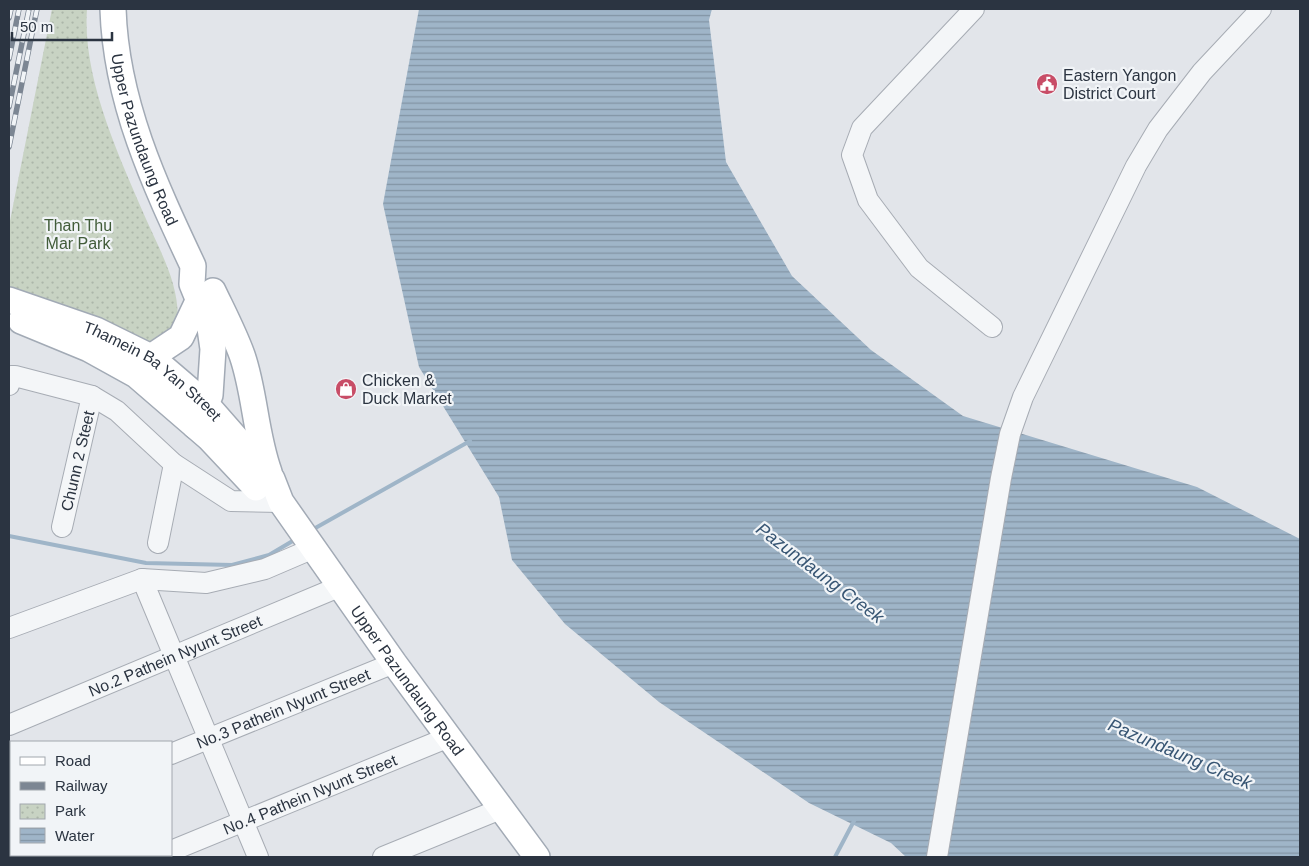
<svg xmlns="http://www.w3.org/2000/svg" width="1309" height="866" font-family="Helvetica,sans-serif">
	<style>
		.park { fill: url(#park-dots) }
		.water { fill: url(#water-rules) }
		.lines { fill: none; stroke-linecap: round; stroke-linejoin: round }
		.stream { stroke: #9fb5c8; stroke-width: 4 }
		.minor-casing { stroke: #a7acb4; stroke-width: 22 }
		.major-casing { stroke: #a2aab5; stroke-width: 28 }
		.minor { stroke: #f4f6f8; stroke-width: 20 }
		.major { stroke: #fff; stroke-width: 25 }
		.rail-casing { stroke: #7c8693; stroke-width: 5.5 }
		.rail { stroke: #f1f4f7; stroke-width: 4; stroke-dasharray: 11; stroke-linecap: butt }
		.labels { text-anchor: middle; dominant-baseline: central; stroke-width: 4.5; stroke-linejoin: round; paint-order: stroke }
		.poi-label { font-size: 16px; fill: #2b3441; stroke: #f1f4f7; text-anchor: start }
		.street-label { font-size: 16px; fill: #2b3441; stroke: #f1f4f7 }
		.park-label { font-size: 16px; fill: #415c39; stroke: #f1f4f7 }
		.water-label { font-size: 18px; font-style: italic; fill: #375573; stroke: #f1f4f7 }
	</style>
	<defs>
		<pattern id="park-dots" width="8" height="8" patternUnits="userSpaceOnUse" patternTransform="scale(1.25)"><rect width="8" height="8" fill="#c8d3c3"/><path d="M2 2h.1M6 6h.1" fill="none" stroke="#acb6a9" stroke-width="1.8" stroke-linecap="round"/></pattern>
		<pattern id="water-rules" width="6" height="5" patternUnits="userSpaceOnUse" patternTransform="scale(1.25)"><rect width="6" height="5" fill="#9fb5c8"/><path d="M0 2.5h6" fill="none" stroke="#8294a4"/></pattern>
	</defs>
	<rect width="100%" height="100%" fill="#e2e5ea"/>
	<path class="park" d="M52,9H87C82,78 119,156 146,219C161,253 182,289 177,327L154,344L72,308L9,287V226Z"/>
	<path class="water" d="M419,9H712L709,20L726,162L792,276L871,350L963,416L1197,487L1300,539V857H906L891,843L809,803L659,702L565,624L512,560L499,497L419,367L383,204Z"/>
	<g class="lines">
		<path class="stream" d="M310,531L470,441
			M9,536L146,563L232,565L269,555L296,539
			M835,857L855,819"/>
		<g class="minor-casing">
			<g id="minor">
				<path d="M974,9L862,128L852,155L868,200L919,268L992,327"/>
				<path d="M9,385L11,376H15L92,396L117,411L174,464L231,501L281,502"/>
				<path id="s1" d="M62,527L92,396"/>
				<path d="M158,543L174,464"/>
				<path d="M142,579L258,857"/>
				<path d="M9,628L142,579L206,583L265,569L314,548"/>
				<path id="s2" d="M9,725L341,586"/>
				<path id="s3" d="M171,754L394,663"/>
				<path d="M9,812L11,818"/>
				<path id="s4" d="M171,851L449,737"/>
				<path d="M26,855L27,857"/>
				<path d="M383,857L503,808"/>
				<path d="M937,857L1001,478L1010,434L1023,397L1136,166L1158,129L1202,72L1261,9"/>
			</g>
		</g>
		<g class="major-casing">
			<g id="major">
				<path id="s5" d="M113,9C116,102 154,183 193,266L192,284L210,328L213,349L210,395L195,426"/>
				<path d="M213,291C223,312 234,333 242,355C255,392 255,433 269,472"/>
				<path id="s6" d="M9,300L96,330L151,357L206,404L272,479L281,502L394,663L537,857"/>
				<path d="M21,321L89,349L136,375L209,438L256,488"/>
				<path d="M151,357L181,337L199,299"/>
			</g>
		</g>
		<use href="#minor" class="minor"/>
		<use href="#major" class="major"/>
		<g class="rail-casing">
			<path id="rail" d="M9,18L11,9
				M9,59L19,9
				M9,107L29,9
				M9,147L37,9"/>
		</g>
		<use href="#rail" class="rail"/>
	</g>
	<defs>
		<g id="civic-disc" transform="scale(1.125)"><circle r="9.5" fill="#c84d67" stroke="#f1f4f7"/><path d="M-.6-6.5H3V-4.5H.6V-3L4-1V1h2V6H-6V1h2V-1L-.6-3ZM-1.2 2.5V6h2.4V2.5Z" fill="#fff"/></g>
		<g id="shop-disc" transform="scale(1.125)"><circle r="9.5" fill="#c84d67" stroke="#f1f4f7"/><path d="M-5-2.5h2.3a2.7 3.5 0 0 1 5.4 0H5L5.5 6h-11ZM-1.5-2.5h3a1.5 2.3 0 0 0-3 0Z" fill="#fff"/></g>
	</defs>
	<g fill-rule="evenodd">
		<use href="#civic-disc" x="1047" y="84"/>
		<use href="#shop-disc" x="346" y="389"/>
	</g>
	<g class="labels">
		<g class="poi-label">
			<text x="1063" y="75">Eastern Yangon<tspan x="1063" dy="18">District Court</tspan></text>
			<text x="362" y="380">Chicken &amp;<tspan x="362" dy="18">Duck Market</tspan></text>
		</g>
		<g class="street-label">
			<text stroke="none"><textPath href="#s5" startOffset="135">Upper Pazundaung Road</textPath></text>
			<text stroke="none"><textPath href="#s6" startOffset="162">Thamein Ba Yan Street</textPath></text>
			<text stroke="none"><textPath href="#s1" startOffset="68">Chunn 2 Steet</textPath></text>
			<text stroke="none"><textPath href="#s2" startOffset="180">No.2 Pathein Nyunt Street</textPath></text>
			<text stroke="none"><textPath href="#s6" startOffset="569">Upper Pazundaung Road</textPath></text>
			<text stroke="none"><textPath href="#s3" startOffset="121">No.3 Pathein Nyunt Street</textPath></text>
			<text stroke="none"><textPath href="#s4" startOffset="150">No.4 Pathein Nyunt Street</textPath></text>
		</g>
		<g class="park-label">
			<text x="78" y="225">Than Thu<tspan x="78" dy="18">Mar Park</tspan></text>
		</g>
		<g class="water-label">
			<text transform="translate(820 573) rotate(37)">Pazundaung Creek</text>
			<text transform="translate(1180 754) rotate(23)">Pazundaung Creek</text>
		</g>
	</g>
	<rect width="1309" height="866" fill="none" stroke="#2b3441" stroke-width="20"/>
	<rect x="10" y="741" width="162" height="115" fill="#f1f4f7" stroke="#a2a7ae"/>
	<rect x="20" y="757" width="25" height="8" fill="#ffffff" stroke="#a2a7ae"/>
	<text x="55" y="766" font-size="15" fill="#2b3441">Road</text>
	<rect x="20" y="782" width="25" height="8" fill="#7c8693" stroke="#a2a7ae"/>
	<text x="55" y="791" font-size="15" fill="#2b3441">Railway</text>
	<rect x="20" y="804" width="25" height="15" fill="url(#park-dots)" stroke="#a2a7ae"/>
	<text x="55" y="816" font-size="15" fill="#2b3441">Park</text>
	<rect x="20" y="828" width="25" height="15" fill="url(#water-rules)" stroke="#a2a7ae"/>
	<text x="55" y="841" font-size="15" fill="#2b3441">Water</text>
	<path d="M12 32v8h100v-8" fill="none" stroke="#2b3441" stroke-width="2.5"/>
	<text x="20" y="32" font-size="15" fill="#2b3441" stroke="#f1f4f7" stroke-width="4" paint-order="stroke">50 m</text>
</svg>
